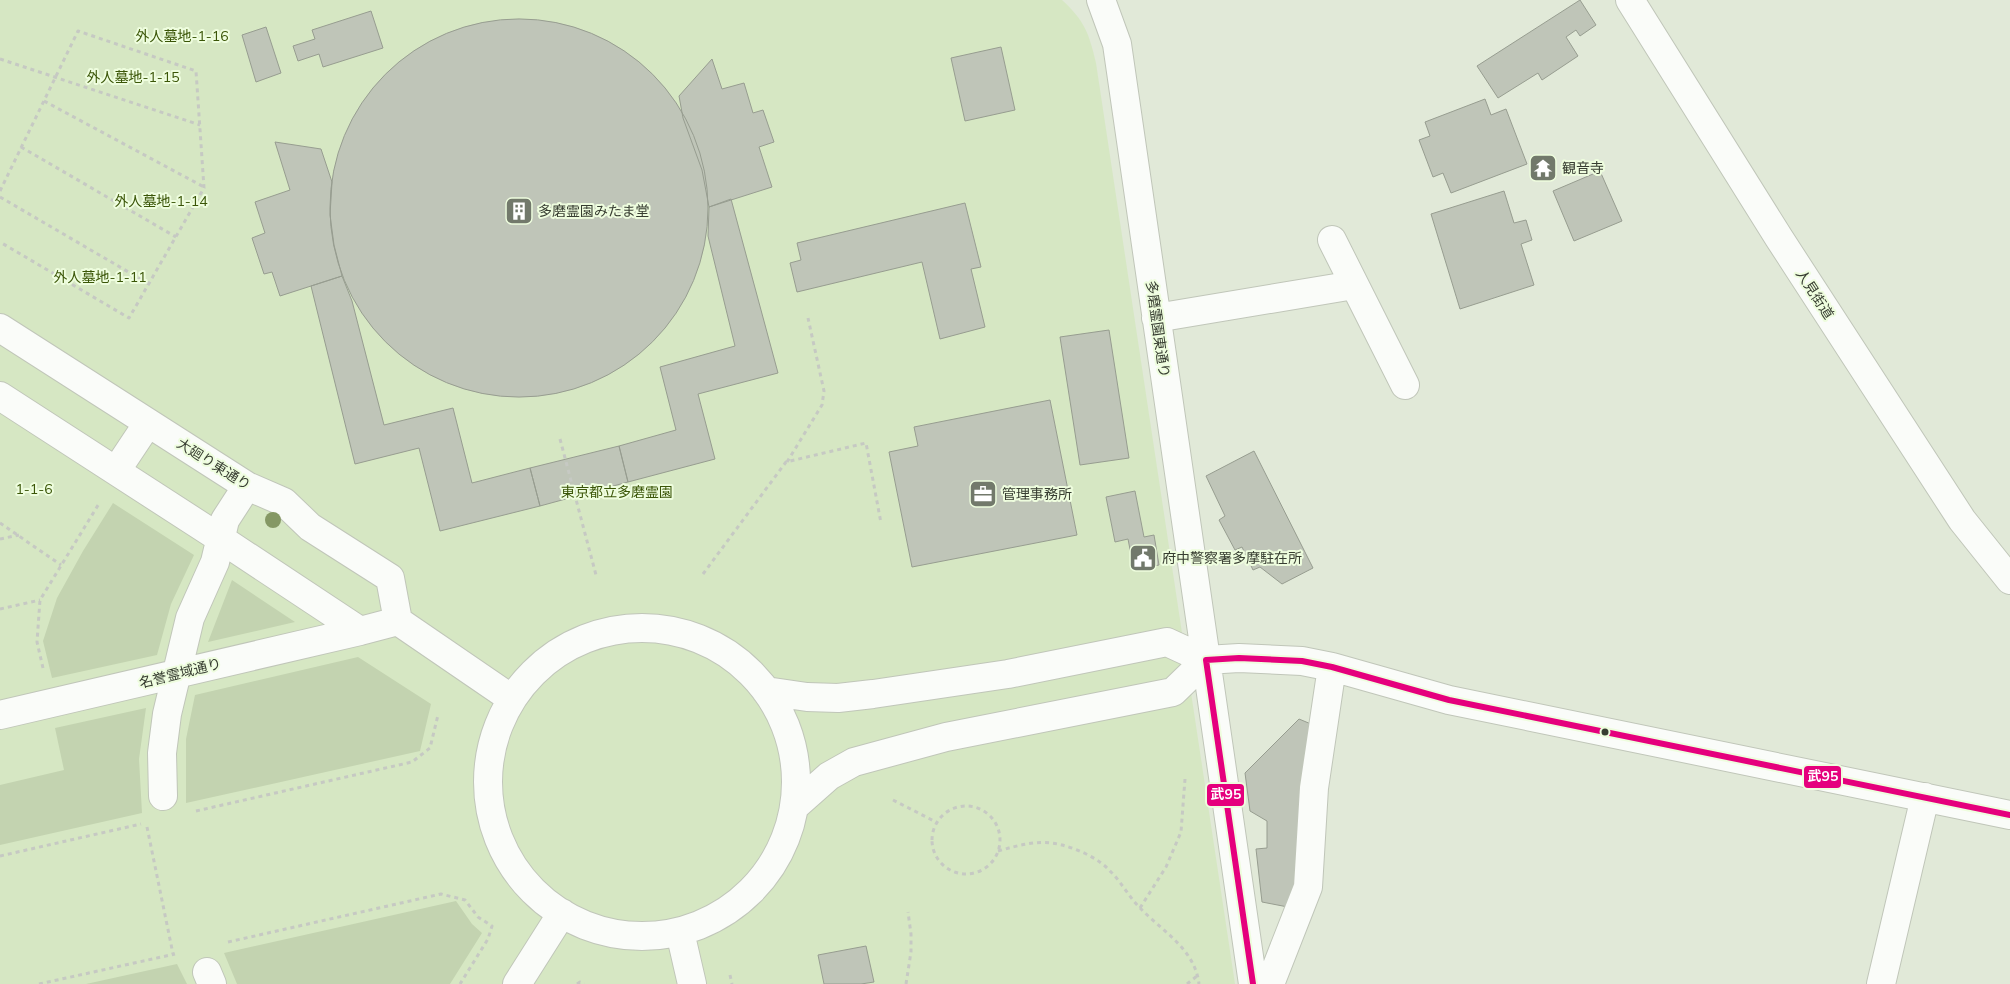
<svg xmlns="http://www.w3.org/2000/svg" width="2010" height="984" font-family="Mulish,'Noto Sans JP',sans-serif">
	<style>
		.green { fill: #d6e7c3 }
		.forest { fill: #c3d3b0 }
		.building { fill: #bfc5b8; stroke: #979d90 }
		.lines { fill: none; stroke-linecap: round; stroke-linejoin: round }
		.minor-casing { stroke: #c0c6b9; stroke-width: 30 }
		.major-casing { stroke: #c0c6b9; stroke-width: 30 }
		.path { stroke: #c6c9c3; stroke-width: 3; stroke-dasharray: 4 4; stroke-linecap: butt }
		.minor { stroke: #fafcf9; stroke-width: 28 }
		.major { stroke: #fafcf9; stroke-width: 28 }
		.bus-1-casing { stroke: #eefdde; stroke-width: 10 }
		.bus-1 { stroke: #e5007d; stroke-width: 6 }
		.tree { fill: #859865 }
		.bus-dot { fill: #373d31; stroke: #eefdde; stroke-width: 2 }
		.labels { text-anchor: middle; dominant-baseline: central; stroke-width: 4; stroke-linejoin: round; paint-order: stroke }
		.park-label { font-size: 14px; fill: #3a5507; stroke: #eefdde }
		.poi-label { font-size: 14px; fill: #373d31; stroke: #eefdde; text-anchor: start }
		.street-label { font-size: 14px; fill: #373d31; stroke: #eefdde }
		.line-badge { stroke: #eefdde; stroke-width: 2 }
		.badge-label { font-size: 14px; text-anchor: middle; font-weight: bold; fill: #fff }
	</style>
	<rect width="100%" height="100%" fill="#e1e9d8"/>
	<path class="green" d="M0,0H1062C1085,21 1089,34 1096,63L1235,984H0Z"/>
	<path class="forest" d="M113,503L194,555L171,604L157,655L52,678L43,641L57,598L83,551Z
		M232,580L295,622L208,642Z
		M358,657L431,704L420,751L186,803V739L195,695Z
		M146,708L139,759L142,813L0,845V785L64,770L55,728Z
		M456,901L472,924L482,933L450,984H237L224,953Z
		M177,964L187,984H86Z"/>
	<path class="building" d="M1580,0L1596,25L1580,36L1576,30L1566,37L1578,56L1542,80L1538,73L1498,98L1477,66Z
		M371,11L383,48L323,67L319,54L298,61L293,46L315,39L312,30Z
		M330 208a189 189 0 1 1 378 0a189 189 0 1 1-378 0Z
		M266,27L281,73L256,82L242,35Z
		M1001,47L1015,110L965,121L951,58Z
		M712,59L722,89L744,83L753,113L763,110L774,142L759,147L772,187L709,207L702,170L683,118L679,96Z
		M1485,99L1491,115L1506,109L1527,164L1451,193L1443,173L1433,177L1419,140L1430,136L1425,122Z
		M275,142L321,149L332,182L330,215L334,245L342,276L280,296L272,272L264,274L252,238L265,233L255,202L290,190Z
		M1600,171L1622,221L1574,241L1553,191Z
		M1504,191L1514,223L1526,220L1532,240L1521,244L1534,285L1460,309L1431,214Z
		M731,199L778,373L698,394L715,459L628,482L619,446L676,430L660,367L735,346L708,236L709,207Z
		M965,203L981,267L971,269L985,327L940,339L922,262L797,292L790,263L801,260L797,243Z
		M342,276L352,301L384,425L453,408L472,483L530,468L540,506L440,531L419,448L355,464L311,286Z
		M1109,330L1129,458L1080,465L1060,337Z
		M1050,400L1077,535L912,567L889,452L918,446L914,427Z
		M619,446L628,482L540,506L530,468Z
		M1254,451L1313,568L1282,584L1260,567L1253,570L1242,547L1235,550L1219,520L1225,516L1206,476Z
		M1135,491L1144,537L1154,535L1159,565L1134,570L1128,539L1115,542L1106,497Z
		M1299,719L1311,724L1293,908L1262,902L1256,849L1267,848V821L1250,811L1245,773Z
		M866,946L874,982L861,984H824L818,955Z"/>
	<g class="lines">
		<g class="minor-casing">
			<path id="minor" d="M1101,0L1117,44L1253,984
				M1332,240L1405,385
				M1156,318L1354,285
				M0,328L247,486L284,502L310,527L390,578L398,621L512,699
				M0,396L221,539L360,631L398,621
				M116,471L148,423
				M488 782a154 154 0 1 1 308 0a154 154 0 1 1-308 0Z
				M766,691L807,697L838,698L873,694L1008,674L1167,642L1206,660L1239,658L1302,661L1332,667L1449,700L2010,815
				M0,715L360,631
				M163,796L162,753L167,714L190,618L215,562L225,520L247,486
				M794,807L829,776L854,762L946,737L1173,692L1206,660
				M680,932L692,984
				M207,972L212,984
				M517,984L562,913
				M1270,984L1308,887L1314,788L1332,667
				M1881,984L1925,797"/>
		</g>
		<g class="major-casing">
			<path id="major" d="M1630,0L1779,238L1962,520L2010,580"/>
		</g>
		<path class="path" d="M0,59L200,125
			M44,101L204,187
			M21,147L176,237
			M0,191L78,31L196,71L204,188L129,318L0,242
			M0,197L149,284
			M560,439L596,575
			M787,462L822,405L824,391L808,318
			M0,523L61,565
			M0,539L19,535
			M703,574L786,462L866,443L881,523
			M0,609L40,600
			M43,668L37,642L40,600L100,502
			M893,800L936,822
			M932 840a34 34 0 1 1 68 0a34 34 0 1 1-68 0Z
			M196,811L412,762L430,748L438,715
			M147,827L173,954
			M998,851C1020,845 1039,839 1062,845C1078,849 1100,859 1111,872C1122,883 1129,897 1140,908C1162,931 1195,949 1199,984
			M0,856L141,824
			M1140,908L1166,867L1181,832L1185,779
			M228,942L441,894L465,900L478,917L492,926L488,939L460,984
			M730,975L732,984
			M39,984L175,954
			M577,984L580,982L584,984
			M906,984L911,952V934L908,912
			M1187,984L1197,976"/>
		<use href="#minor" class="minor"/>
		<use href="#major" class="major"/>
		<g class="bus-1-casing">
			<path id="bus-1" d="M1253,984L1206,660L1239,658L1302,661L1332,667L1449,700L2010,815"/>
		</g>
		<use href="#bus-1" class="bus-1"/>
	</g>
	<circle class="tree" cx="273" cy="520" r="8"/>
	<defs>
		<g id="temple-square" transform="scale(1.4375)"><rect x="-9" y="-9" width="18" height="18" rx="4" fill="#72796b" stroke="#eefdde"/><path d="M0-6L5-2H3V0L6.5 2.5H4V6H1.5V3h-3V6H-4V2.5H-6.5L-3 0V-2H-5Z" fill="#fff"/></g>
		<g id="building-square" transform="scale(1.4375)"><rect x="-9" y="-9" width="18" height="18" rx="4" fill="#72796b" stroke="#eefdde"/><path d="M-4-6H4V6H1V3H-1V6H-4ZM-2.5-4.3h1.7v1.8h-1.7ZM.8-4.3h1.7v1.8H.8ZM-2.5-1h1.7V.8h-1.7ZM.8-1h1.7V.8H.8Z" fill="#fff"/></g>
		<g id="office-square" transform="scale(1.4375)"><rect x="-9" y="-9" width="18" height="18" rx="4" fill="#72796b" stroke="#eefdde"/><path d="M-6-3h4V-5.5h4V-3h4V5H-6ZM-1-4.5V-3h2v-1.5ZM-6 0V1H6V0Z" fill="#fff"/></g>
		<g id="civic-square" transform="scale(1.4375)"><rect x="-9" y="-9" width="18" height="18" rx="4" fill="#72796b" stroke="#eefdde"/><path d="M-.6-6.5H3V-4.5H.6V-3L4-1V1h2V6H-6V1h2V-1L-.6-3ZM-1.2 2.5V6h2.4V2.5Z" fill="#fff"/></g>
	</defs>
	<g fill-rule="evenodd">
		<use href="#temple-square" x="1543" y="168"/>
		<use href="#building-square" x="519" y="211"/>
		<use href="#office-square" x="983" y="494"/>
		<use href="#civic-square" x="1143" y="558"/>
	</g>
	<circle class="bus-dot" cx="1605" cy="732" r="4.5"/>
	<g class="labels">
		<g class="park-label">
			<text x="182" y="36">外人墓地-1-16</text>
			<text x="133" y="77">外人墓地-1-15</text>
			<text x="161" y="201">外人墓地-1-14</text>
			<text x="100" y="277">外人墓地-1-11</text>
			<text x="34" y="489">1-1-6</text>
			<text x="617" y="492">東京都立多磨霊園</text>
		</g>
		<g class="poi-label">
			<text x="1562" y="168">観音寺</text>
			<text x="538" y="211">多磨霊園みたま堂</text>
			<text x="1002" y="494">管理事務所</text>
			<text x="1162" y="558">府中警察署多摩駐在所</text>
		</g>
		<g class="street-label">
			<text transform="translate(1815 294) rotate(57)">人見街道</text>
			<text transform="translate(1158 329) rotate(82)">多磨霊園東通り</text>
			<text transform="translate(214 464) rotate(32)">大廻り東通り</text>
			<text transform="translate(180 673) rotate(-14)">名誉霊域通り</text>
		</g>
	</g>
	<g class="line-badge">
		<rect x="1803" y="765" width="39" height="24" rx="5" fill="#e5007d"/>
		<rect x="1206" y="783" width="39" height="24" rx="5" fill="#e5007d"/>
	</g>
	<g class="badge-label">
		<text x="1823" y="781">武95</text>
		<text x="1226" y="799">武95</text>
	</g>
</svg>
